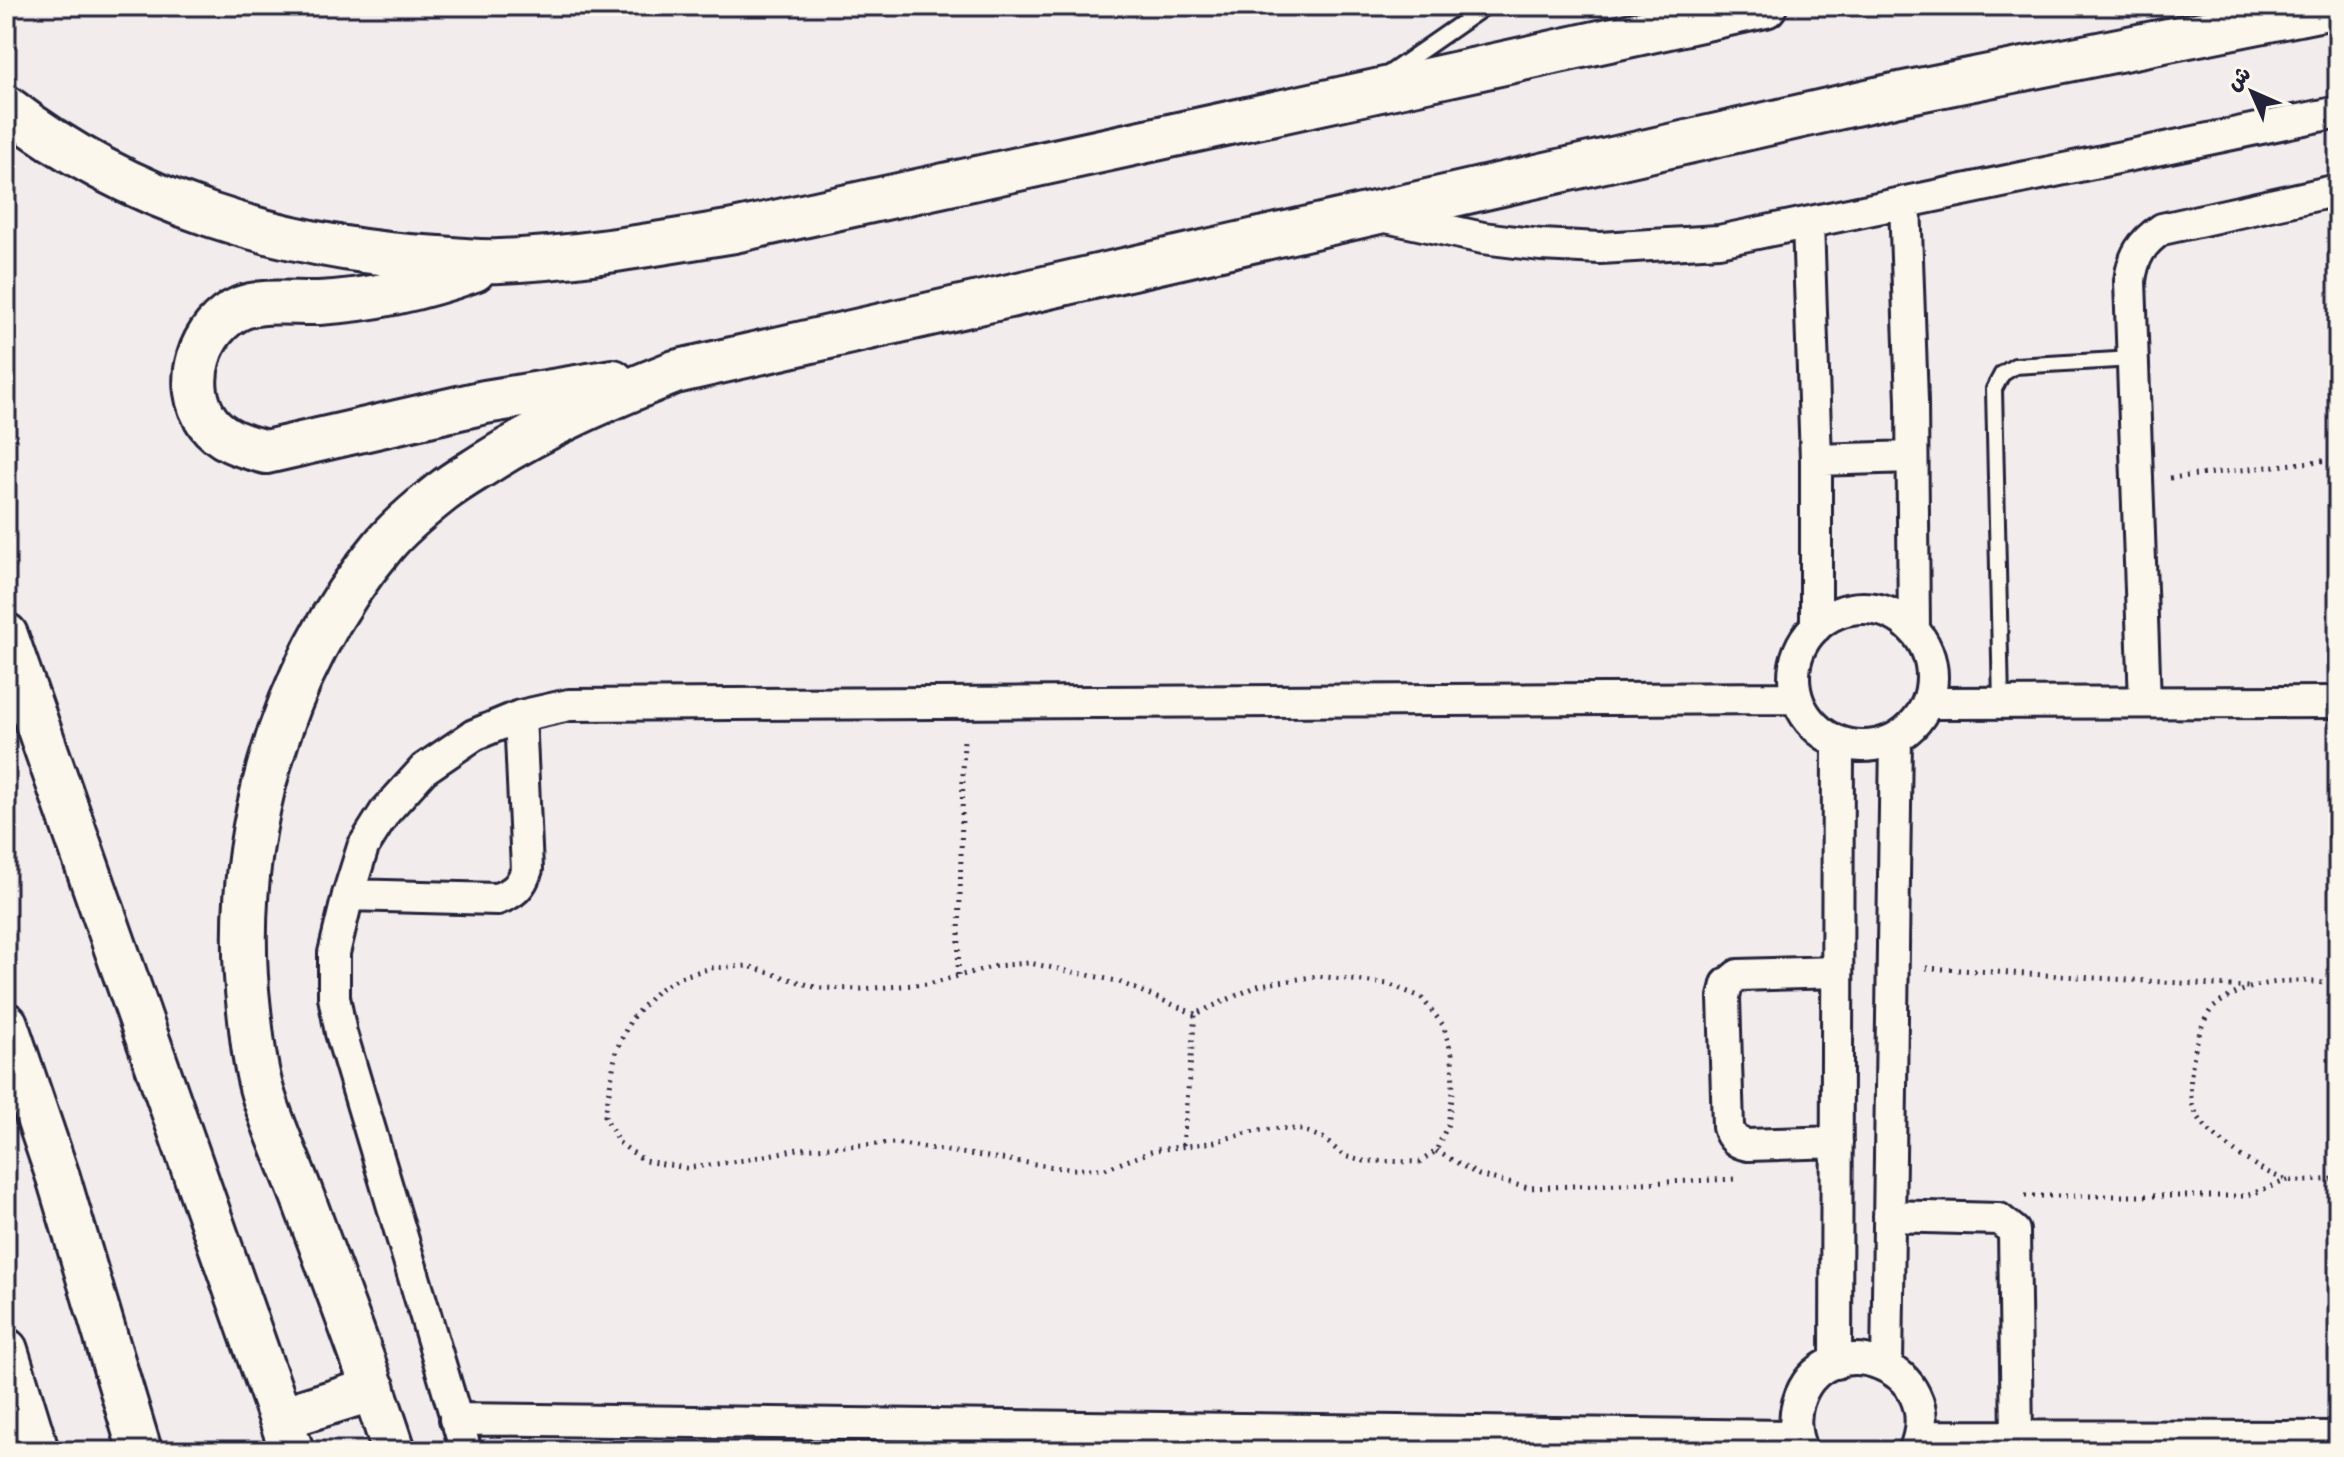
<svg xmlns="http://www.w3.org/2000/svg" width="2344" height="1457" font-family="Kalam,'Playpen Sans Arabic',sans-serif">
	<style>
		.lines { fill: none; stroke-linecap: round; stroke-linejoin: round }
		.lane-casing { stroke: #22223b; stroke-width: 20 }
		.street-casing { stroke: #22223b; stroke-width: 36 }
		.secondary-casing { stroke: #22223b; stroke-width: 48 }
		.path { stroke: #22223b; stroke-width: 5; stroke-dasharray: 2 6; stroke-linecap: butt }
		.lane { stroke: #fbf7ec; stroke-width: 14 }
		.street { stroke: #fbf7ec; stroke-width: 30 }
		.secondary { stroke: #fbf7ec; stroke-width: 42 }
	</style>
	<rect width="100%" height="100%" fill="#f3eced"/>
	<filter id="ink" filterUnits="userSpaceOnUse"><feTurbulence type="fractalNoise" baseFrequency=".0125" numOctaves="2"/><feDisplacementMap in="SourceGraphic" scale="16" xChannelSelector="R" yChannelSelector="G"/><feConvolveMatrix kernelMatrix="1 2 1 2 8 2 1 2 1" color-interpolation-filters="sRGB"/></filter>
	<g filter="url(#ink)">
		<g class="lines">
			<g class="lane-casing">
				<path id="lane" d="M1388,74L1486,6
					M2001,702L1994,389L2002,374L2015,366L2133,359"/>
			</g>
			<g class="street-casing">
				<path id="street" d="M1905,202L1912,401L1914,629
					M1377,215L1483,238L1541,245L1600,248L1719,241L2338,112
					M1808,223L1816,460V627
					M1816,460L1912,457
					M1794 677a69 69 0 1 1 138 0a69 69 0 1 1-138 0Z
					M2145,702L2130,281C2133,256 2142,242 2162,229L2338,190
					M1928,703L2338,702
					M348,895L497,899C514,893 521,887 527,869L520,716
					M1837,1142L1748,1145C1737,1143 1731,1138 1728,1127L1724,997L1727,984L1738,975L1837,972
					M1889,1216L1999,1219L2014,1231L2017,1436
					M1836,1363L1838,742
					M1887,1366L1896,738
					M455,1419L1796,1436
					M1919,1436L2338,1437
					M466,1451L341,1033L334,997V953L348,895L363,847L385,812L424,769L474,735L520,716L569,705L1797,698
					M1802,1451C1795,1436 1793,1420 1798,1403C1822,1321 1951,1364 1914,1451"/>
			</g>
			<g class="secondary-casing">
				<path id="secondary" d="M6,107C128,202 286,250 439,258C459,260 480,262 500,261C579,258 656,244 734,231L1765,6
					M474,270C424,288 372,300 319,303C295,304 264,299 241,308C199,326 181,385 208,422C222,441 244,446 266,452L485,402L613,381
					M6,635L292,1451
					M6,1024L58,1177L140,1451
					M6,1350L37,1451
					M281,1418L374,1389
					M394,1451C367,1366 334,1282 303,1198C290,1164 274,1129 263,1094C255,1068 252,1038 249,1010C230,848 278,671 384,545C400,526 423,507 442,492C456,481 472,472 486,463C546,425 609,398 675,372L1894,95L2338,6"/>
			</g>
			<path class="path" d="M2170,478L2338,459
				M1926,968L2248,987
				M958,975L964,736
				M2338,986C2299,976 2246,980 2214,1007C2197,1021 2185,1085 2193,1106C2199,1125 2220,1140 2234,1151C2249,1162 2270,1176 2289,1180C2304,1183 2323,1179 2338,1179
				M1183,1145L1195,1014L1260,985L1317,976L1388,984L1421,997L1443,1025L1452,1054L1453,1092L1448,1124L1436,1151L1420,1162L1364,1161L1344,1156L1323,1138L1302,1130L1279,1128L1254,1131L1210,1143L1156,1150L1105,1169H1068L895,1143L798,1149L745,1160L687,1168L645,1161L618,1142L605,1116L616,1051L631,1019L657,991L680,977L711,968L748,966L818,988L861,989L928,984L996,966L1029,963L1117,981L1195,1014
				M1436,1151L1479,1175L1528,1188L1735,1179
				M2025,1196H2246L2288,1180"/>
			<use href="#lane" class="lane"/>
			<use href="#street" class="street"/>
			<use href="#secondary" class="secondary"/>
		</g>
	</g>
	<rect width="2344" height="1457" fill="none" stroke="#fbf7ec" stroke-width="32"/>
	<rect x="16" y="16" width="2312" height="1425" fill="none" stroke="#22223b" stroke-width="3" filter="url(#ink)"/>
	<g transform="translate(2252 92) rotate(315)" stroke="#fbf7ec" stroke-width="6" paint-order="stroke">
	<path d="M0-6L14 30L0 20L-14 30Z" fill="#22223b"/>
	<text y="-12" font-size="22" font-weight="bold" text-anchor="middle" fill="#22223b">ش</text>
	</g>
</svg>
